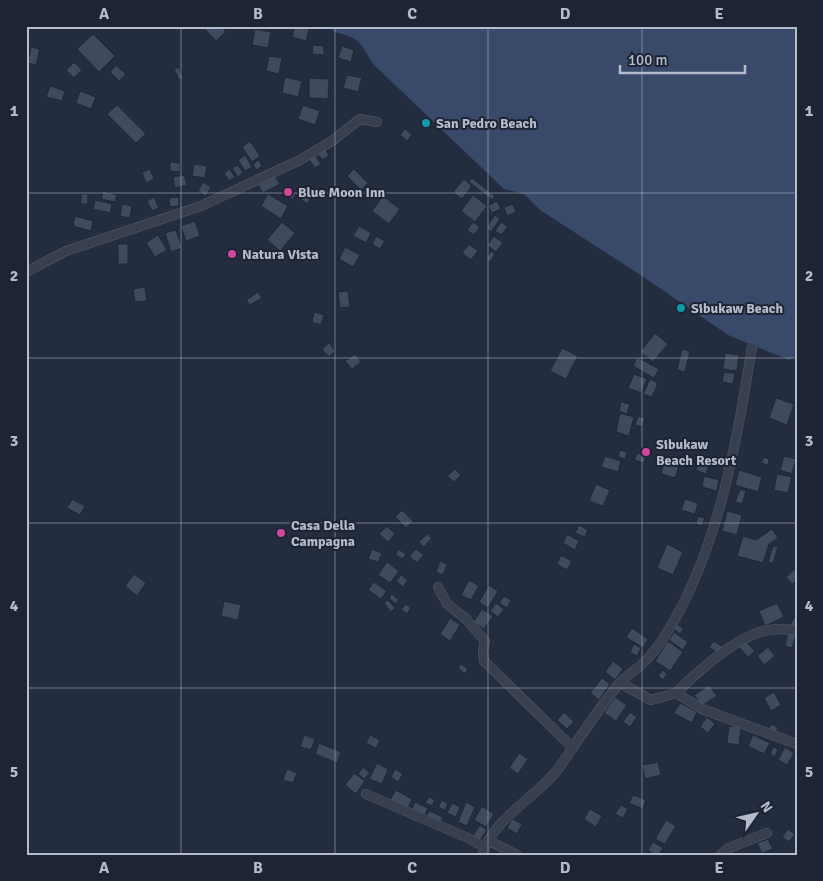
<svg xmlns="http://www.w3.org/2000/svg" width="823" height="881" font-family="Signika,sans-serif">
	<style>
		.water { fill: #384969 }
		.building { fill: #3f4a5f; stroke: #1f2736 }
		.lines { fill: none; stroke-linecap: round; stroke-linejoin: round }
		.minor-casing { stroke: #535b6a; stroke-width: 10 }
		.minor { stroke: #38404f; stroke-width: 9 }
		.grid { fill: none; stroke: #b4bbca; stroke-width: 1; stroke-opacity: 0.55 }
		.culture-dot { fill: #0f9aa8; stroke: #1d2534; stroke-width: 2 }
		.hotel-dot { fill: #d1479c; stroke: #1d2534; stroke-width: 2 }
		.labels { text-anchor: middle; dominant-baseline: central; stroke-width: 4; stroke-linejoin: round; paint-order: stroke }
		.poi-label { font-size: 14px; font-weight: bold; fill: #b4bbca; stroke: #1d2534; text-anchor: start }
		.neatline { fill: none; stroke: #b4bbca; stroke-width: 2 }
		.grid-label { font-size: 16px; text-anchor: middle; font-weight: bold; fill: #b4bbca }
	</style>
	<rect width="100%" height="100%" fill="#242d3f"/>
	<path class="water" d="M331,26H797V356L789,360L728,335L642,276L540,210L524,194L504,189L373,64C359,41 361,38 334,32Z"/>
	<path class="building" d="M202,26H221L226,32L216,41Z
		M295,26L309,29L306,41L292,37Z
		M255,29L271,32L268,48L252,45Z
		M93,34L115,56L99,72L77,49Z
		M313,45L324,46V55L312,54Z
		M342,46L354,50L351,62L338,58Z
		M31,47L40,49L36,65L28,63Z
		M269,56L282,58L279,74L266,71Z
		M74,62L82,70L74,78L66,70Z
		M116,65L126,74L119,81L110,72Z
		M179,67L183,79L179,80L174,69Z
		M347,75L362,78L358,92L343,88Z
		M285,77L302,81L298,97L282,93Z
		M309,78L329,79L328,99L309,98Z
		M50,86L65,91L62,101L46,97Z
		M80,91L96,97L91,109L76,103Z
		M117,105L146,134L136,143L107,114Z
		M303,105L320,111L315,125L298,119Z
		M405,129L412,135L407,141L400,135Z
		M250,141L260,156L252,162L242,147Z
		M325,148L329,156L322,160L317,152Z
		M314,154L321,164L315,168L308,158Z
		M245,155L252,167L245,171L238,160Z
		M259,160L262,166L256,170L253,164Z
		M170,162L180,163V172L170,171Z
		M194,164L207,166L205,178L192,176Z
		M238,165L243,173L238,177L232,168Z
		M150,169L154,179L146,183L142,172Z
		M230,169L235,177L229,181L224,173Z
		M354,169L368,183L361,190L347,176Z
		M184,175L187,185L175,188L173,177Z
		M275,176L280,184L263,193L258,185Z
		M472,178L495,196L492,200L469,182Z
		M464,179L472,186L462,199L453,192Z
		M203,182L211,187L206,196L198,191Z
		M305,188L314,194L307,204L298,197Z
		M290,190L296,194L293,200L286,196Z
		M103,191L117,195L115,202L101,199Z
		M81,194H88V204H81Z
		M268,194L288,206L281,219L261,206Z
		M473,195L487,206L475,222L461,211Z
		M383,196L400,209L389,224L372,211Z
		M154,197L159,208L152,211L147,201Z
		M179,197V206L170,207L169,198Z
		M95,200L112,204L110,213L93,209Z
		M497,201L501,209L492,213L488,206Z
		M122,204L132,206L130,218L120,216Z
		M513,204L516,212L507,216L504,207Z
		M495,215L500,219L491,232L486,228Z
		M75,216L93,221L91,231L73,226Z
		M195,221L200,236L186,241L181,226Z
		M282,222L295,233L280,251L267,240Z
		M473,222L480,227L474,235L467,230Z
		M501,222L508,227L501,235L495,231Z
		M359,226L371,233L366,243L353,236Z
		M176,230L182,248L171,252L165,233Z
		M158,235L167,250L155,257L146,243Z
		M376,236L385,241L380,249L372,244Z
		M494,236L503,243L496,252L487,245Z
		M118,244H128V264H118Z
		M469,244L478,251L471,260L462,253Z
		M345,247L360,255L353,267L339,259Z
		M491,251L495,254L490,262L486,259Z
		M145,287L147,301L135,302L133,289Z
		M348,291L350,307L340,308L338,292Z
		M258,292L262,298L250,305L246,300Z
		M314,312L324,315L321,325L312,322Z
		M655,333L668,344L653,362L640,352Z
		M329,343L335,351L329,357L322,349Z
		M562,348L578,356L566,379L550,371Z
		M682,349L690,351L685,372L677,370Z
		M725,353L739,355L737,371L723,369Z
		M355,354L361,362L352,369L345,361Z
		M637,357L659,369L654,378L633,366Z
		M724,372L735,373L733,384L722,382Z
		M634,374L647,379L641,393L628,388Z
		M650,379L658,383L652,397L643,394Z
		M776,398L794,404L787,425L769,418Z
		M621,402L630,404L627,414L619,411Z
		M620,413L634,417L629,436L616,432Z
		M638,416L645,418L642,427L635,425Z
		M620,450L627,452L625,459L618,457Z
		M637,453L646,456L644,463L634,460Z
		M605,456L621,461L618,472L601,467Z
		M784,456L796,459L792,474L780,470Z
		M764,457L769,459L768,465L761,463Z
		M699,460L709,464L706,474L696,470Z
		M664,462L679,466L675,478L661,474Z
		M455,469L461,475L454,482L447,476Z
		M739,470L762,477L758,492L735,485Z
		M777,474L792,477L788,493L774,490Z
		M704,476L719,480L717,491L702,487Z
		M596,484L610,490L603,506L589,501Z
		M740,489L746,491L742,504L735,502Z
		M72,499L85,506L80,515L67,508Z
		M685,499L698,503L695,514L681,510Z
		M402,510L413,521L406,528L395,517Z
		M727,511L742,515L737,535L722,531Z
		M698,516L705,518L702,526L696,524Z
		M579,525L588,530L585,537L575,533Z
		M387,526L395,534L388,542L379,534Z
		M772,529L778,538L769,544L763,563L737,556L743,536L756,540Z
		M427,534L432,538L424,547L419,542Z
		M567,534L579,541L575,550L563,543Z
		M667,544L683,552L673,575L657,568Z
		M773,546L778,547L773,563L768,562Z
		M372,549L382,553L378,562L368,559Z
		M399,549L406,555L402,559L395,554Z
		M416,549L424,555L417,563L409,556Z
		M561,555L572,561L567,570L557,564Z
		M440,561L447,564L443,575L436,572Z
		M387,562L399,571L390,583L378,575Z
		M797,567V580L792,584L786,577Z
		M134,574L146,583L137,596L125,586Z
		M401,575L408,580L403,587L396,581Z
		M469,580L479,586L471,600L461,595Z
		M374,582L387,591L381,599L368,590Z
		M489,585L498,591L488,608L479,602Z
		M392,594L399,600L396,604L389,598Z
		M504,596L511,600L507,608L499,603Z
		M388,600L395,608L391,612L384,603Z
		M224,601L241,605L238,620L221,616Z
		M496,603L504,609L498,617L490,611Z
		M777,603L784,617L765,626L759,611Z
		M406,604L411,608L407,614L401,609Z
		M482,609L493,616L484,629L473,622Z
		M794,617L797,618V629L790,626Z
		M450,618L460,625L450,641L440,634Z
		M677,624L684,629L680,634L674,629Z
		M632,628L648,639L643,648L626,637Z
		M674,632L688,642L683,650L669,640Z
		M788,632L796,634L792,648L785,646Z
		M668,641L683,652L670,671L655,661Z
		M714,641L724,648L719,654L709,647Z
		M745,641L755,651L748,657L739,647Z
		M634,644L641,648L637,656L630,652Z
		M768,647L775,656L764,665L757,656Z
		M613,661L623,669L615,680L605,672Z
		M461,664L468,669L465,674L458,668Z
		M663,670L667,674L663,680L658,676Z
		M602,678L610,684L599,700L590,693Z
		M709,685L717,696L702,706L694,695Z
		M774,692L781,705L771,711L764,698Z
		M615,697L627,705L616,721L604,713Z
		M680,703L697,712L692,723L674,713Z
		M564,712L574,722L567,729L557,720Z
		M630,712L637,717L630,727L623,722Z
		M707,717L715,724L708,733L700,727Z
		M771,724L778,727L775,735L767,731Z
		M729,726L741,727L739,745L727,743Z
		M304,735L315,739L311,750L300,747Z
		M370,735L380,740L376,748L366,743Z
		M753,735L770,743L764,754L748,746Z
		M319,743L341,752L337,763L315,754Z
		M773,747L778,749L775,757L770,754Z
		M785,747L794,753L787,765L778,760Z
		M519,753L528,759L518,774L509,768Z
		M658,762L661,775L645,779L642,765Z
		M377,763L388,769L382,784L369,779Z
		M363,767L370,773L364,779L358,774Z
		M287,769L297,773L293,783L283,780Z
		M395,769L403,774L398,782L391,777Z
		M354,773L365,781L356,794L345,785Z
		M396,790L412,799L407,810L390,800Z
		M633,795L646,800L643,809L629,803Z
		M429,797L435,800L432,806L425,803Z
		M442,800L448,804L445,810L438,807Z
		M415,802L428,808L424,817L411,811Z
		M466,802L475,807L467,826L458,822Z
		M452,803L460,807L456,817L447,813Z
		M621,805L628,809L623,818L615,814Z
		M482,806L494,814L486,827L474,820Z
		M590,809L602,816L596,827L584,819Z
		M429,811L443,817L440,824L426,818Z
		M512,819L522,824L517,834L507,828Z
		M666,820L676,826L665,844L655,839Z
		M480,825L487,830L480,840L473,836Z
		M788,829L795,834L789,842L782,837Z
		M768,839L773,849L762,853L757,843Z
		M653,842L663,848L659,855H654L648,850Z"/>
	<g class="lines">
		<g class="minor-casing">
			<path id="minor" d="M26,272L66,251L201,206L300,160L332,141L360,119L377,122
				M438,587L447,604L465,618L485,641L483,651L484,661L573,748
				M620,683L651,700L676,693L702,709L797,744
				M676,693C697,672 739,634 769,630C778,628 788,630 797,630
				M366,794L468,838L484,847
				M489,841L517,855
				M482,855C494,817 536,798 559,768C578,740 597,711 618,685C624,677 634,672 641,665C649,658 657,648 663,639C718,554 736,446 752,347
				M720,855L727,849L767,833"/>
		</g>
		<use href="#minor" class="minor"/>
	</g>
	<path class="grid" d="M181,26V855M335,26V855M488,26V855M642,26V855M26,193H797M26,358H797M26,523H797M26,688H797"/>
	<g class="culture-dot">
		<circle cx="426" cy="123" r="5"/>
		<circle cx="681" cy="308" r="5"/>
	</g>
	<g class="hotel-dot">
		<circle cx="288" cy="192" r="5"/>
		<circle cx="232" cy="254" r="5"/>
		<circle cx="646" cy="452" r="5"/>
		<circle cx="281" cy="533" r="5"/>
	</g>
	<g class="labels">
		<g class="poi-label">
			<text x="436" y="123">San Pedro Beach</text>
			<text x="298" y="192">Blue Moon Inn</text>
			<text x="242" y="254">Natura Vista</text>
			<text x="691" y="308">Sibukaw Beach</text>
			<text x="656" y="444">Sibukaw<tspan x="656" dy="16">Beach Resort</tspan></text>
			<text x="291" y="525">Casa Della<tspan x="291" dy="16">Campagna</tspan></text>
		</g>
	</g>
	<rect width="823" height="881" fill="none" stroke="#1d2534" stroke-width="55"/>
	<g transform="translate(756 814) rotate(56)" stroke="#1d2534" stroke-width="4" paint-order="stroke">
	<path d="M0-4L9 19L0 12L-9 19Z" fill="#b4bbca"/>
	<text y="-8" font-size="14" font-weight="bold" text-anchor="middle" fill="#b4bbca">N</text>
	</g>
	<path d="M620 65v8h125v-8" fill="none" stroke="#b4bbca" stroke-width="2.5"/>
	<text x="628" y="65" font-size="15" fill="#b4bbca" stroke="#1d2534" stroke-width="4" paint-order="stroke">100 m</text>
	<rect x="28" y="28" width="768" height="826" class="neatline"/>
	<g class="grid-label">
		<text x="104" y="19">A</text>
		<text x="258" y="19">B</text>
		<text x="412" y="19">C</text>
		<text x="565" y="19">D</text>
		<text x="719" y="19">E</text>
		<text x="14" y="116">1</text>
		<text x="809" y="116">1</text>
		<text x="14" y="281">2</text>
		<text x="809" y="281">2</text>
		<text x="14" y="446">3</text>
		<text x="809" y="446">3</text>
		<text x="14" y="611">4</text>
		<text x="809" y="611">4</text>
		<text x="14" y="777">5</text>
		<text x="809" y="777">5</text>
		<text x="104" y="873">A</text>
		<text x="258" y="873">B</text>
		<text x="412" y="873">C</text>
		<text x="565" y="873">D</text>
		<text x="719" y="873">E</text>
	</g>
</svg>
